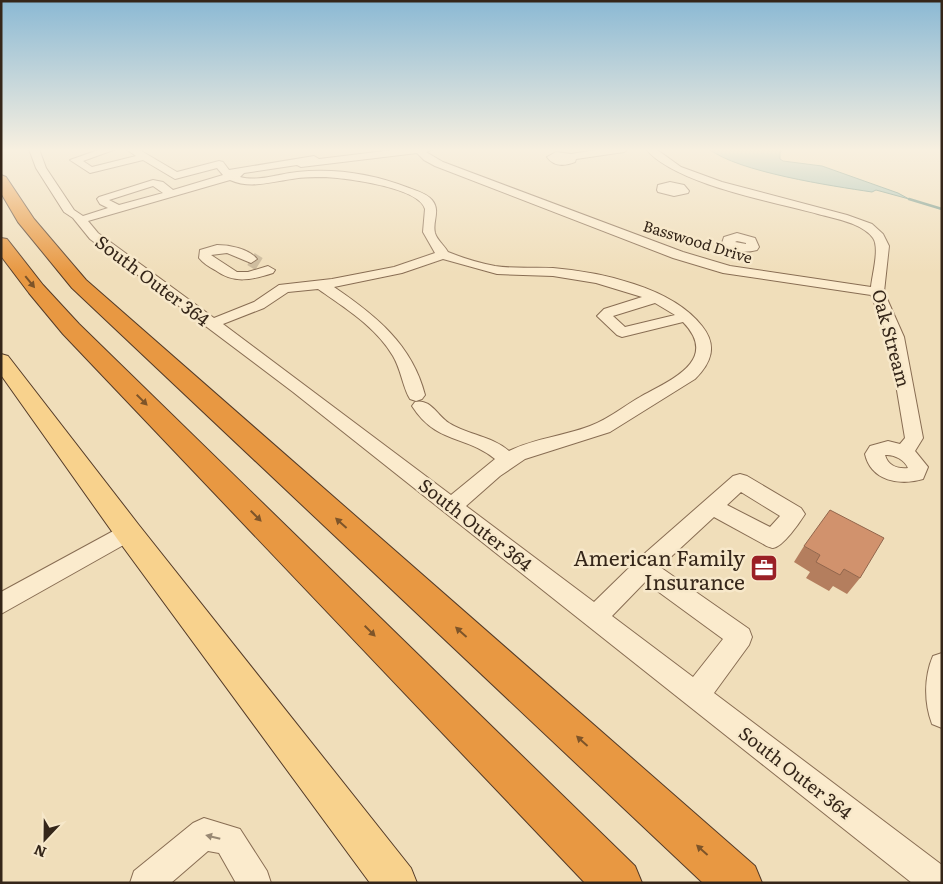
<svg xmlns="http://www.w3.org/2000/svg" width="943" height="884" font-family="Literata,serif">
	<style>
		.water { fill: #9fc0b5; stroke: #668e82 }
		.lines { fill: none; stroke-linecap: round; stroke-linejoin: round }
		.stream { stroke: #668e82; stroke-width: 2.5 }
		.minor-tunnel { stroke: #cbb99a; stroke-width: 14; stroke-dasharray: 14 7; stroke-linecap: butt }
		.minor-casing { stroke: #886d53; stroke-width: 2 }
		.major-casing { stroke: #543b28; stroke-width: 2 }
		.highway-casing { stroke: #543b28; stroke-width: 2 }
		.minor { fill: #fbebcd; fill-rule: evenodd }
		.major { fill: #f8d28d; fill-rule: evenodd }
		.highway { fill: #e89842; fill-rule: evenodd }
		.wall { fill: #b47e5e }
		.building { fill: #d1926d; stroke: #92664c }
		.oneway { fill: #7d5429 }
		.oneway2 { fill: #988873 }
		.labels { text-anchor: middle; dominant-baseline: central; stroke-width: 5; stroke-linejoin: round; paint-order: stroke }
		.far-street-label { font-size: 15px; fill: #352619; stroke: #f7e8ca }
		.street-label { font-size: 18px; fill: #352619; stroke: #f7e8ca }
		.near-poi-label { font-size: 21px; fill: #352619; stroke: #f7e8ca; text-anchor: end }
	</style>
	<rect width="100%" height="100%" fill="#f0deba"/>
	<path class="water" d="M709,149H783L780,153V159L783,161L822,166L898,193L909,199L876,190L872,192C832,186 738,172 709,149Z"/>
	<g class="lines">
		<path class="stream" d="M909,199L942,209"/>
		<path class="minor-tunnel" d="M251,259L259,264"/>
		<g class="minor-casing">
			<path id="minor" d="M29,149H39L46,168L74,210L83,216L108,208L100,204L97,199L99,197L153,180L163,182L173,190L223,175L217,168L175,179L143,160L90,173L70,160L101,149H116L83,161L92,167L136,156L126,149H138L177,172L219,161L223,162L229,170L314,156L319,159L401,149H433L426,152L443,162L683,252L730,266L871,287C872,275 880,248 873,238C862,223 836,219 818,214C774,202 674,184 646,149H656L681,167L722,182L847,215L872,224L883,234L889,246L884,292L904,337L923,438L915,451L928,467L923,479C900,486 871,481 865,454L870,446L888,441L900,444L905,438L888,337L871,295L723,273L673,258L435,166L424,160L417,153L301,167L297,165L244,173L240,177C258,182 278,174 297,172C335,168 373,174 409,188C417,191 426,193 432,200C441,211 432,221 435,233C437,240 444,245 448,252C463,258 479,263 495,266C514,269 534,267 553,268C600,272 672,287 702,326C718,346 711,363 695,379L610,432L525,459L500,476L466,506L594,602L636,561L733,476L740,474L747,476L801,508L805,514C800,522 783,547 773,548C772,548 766,546 765,545L714,517L660,567L749,629L752,637L749,645L714,693L942,865V883H912L293,392L90,239L73,218L64,212L36,168ZM324,177C345,178 419,187 425,209L423,232L435,253L394,267L332,279L279,285L254,302L214,318L98,233L88,221L230,180C250,189 271,182 292,179C303,177 313,177 324,177ZM153,186L163,193L119,205L109,200ZM443,259L497,274L553,276L596,283L642,297L604,309L597,316L617,335L622,337L683,322C721,361 668,381 640,397C624,406 609,419 590,426C564,436 535,438 509,451C492,436 468,435 449,423C437,415 430,398 415,402L412,406C436,444 466,435 495,459L451,495L223,324L264,308L288,292L318,289C345,308 376,327 393,356C401,369 403,388 410,399L416,401L422,399L425,395C412,344 375,315 334,287L402,273ZM655,303L675,315L625,327L613,316ZM885,455C894,454 905,460 908,468C898,469 888,466 885,455ZM741,492L780,516L770,527L727,505ZM645,582L723,639L693,677L612,616Z
				M602,149H628L624,152L576,159L575,162C565,166 554,167 547,157L556,152L571,154Z
				M670,182L684,185L689,191L688,193L674,196L658,192L657,190L658,185Z
				M737,233L755,238L759,247L757,250C745,253 731,253 722,243L724,237ZM737,241L746,243V244L735,242Z
				M217,245C230,245 249,249 257,259L251,263L227,253L211,255L237,272H248L268,266L275,270L273,273C251,280 234,284 215,270C209,267 203,263 199,258L200,250Z
				M128,523L136,526L139,532L136,538L1,614V592Z
				M942,653V728L932,724C924,703 924,677 933,656Z
				M204,818L240,829L267,871L271,883H236L219,853L208,851L171,883H130L134,871L193,823Z"/>
		</g>
		<g class="major-casing">
			<path id="major" d="M1,354L8,356L138,524L411,868L417,883H370L118,540L1,375Z"/>
		</g>
		<g class="highway-casing">
			<path id="highway" d="M1,175L6,177L34,219L86,280L755,866L762,883H703L72,288L18,222L1,193Z
				M1,238L7,239L43,285L79,324L635,866L642,883H585L63,334L29,293L1,256Z"/>
		</g>
		<use href="#minor" class="minor"/>
		<use href="#major" class="major"/>
		<use href="#highway" class="highway"/>
	</g>
	<path class="wall" d="M804,546L860,578L847,594L833,586L829,591L806,578L810,572L794,562Z"/>
	<path class="building" d="M830,510L884,538L860,578L844,569L840,575L816,562L820,555L804,546Z"/>
	<defs><path id="oneway-solid" d="M-6-.8H1V-3.2L6.5 0L1 3.2V.8H-6Z" transform="scale(1.25)"/></defs>
	<g class="oneway">
		<use href="#oneway-solid" transform="translate(30 282) rotate(51)"/>
		<use href="#oneway-solid" transform="translate(142 400) rotate(45)"/>
		<use href="#oneway-solid" transform="translate(256 516) rotate(45)"/>
		<use href="#oneway-solid" transform="translate(341 523) rotate(-138)"/>
		<use href="#oneway-solid" transform="translate(370 631) rotate(45)"/>
		<use href="#oneway-solid" transform="translate(461 632) rotate(-138)"/>
		<use href="#oneway-solid" transform="translate(582 741) rotate(-138)"/>
		<use href="#oneway-solid" transform="translate(702 850) rotate(-138)"/>
	</g>
	<use class="oneway2" href="#oneway-solid" transform="translate(213 837) rotate(-166)"/>
	<linearGradient id="sky" x2="0" y2="1"><stop stop-color="#8bb9d4"/><stop offset="0.55" stop-color="#f8f0e0"/><stop offset="1" stop-color="#f8f0e0" stop-opacity="0"/></linearGradient>
	<rect width="943" height="273" fill="url(#sky)"/>
	<defs>
		<g id="office-square" transform="scale(1.4375)"><rect x="-9" y="-9" width="18" height="18" rx="4" fill="#9a2026" stroke="#f7e8ca"/><path d="M-6-3h4V-5.5h4V-3h4V5H-6ZM-1-4.5V-3h2v-1.5ZM-6 0V1H6V0Z" fill="#fff"/></g>
	</defs>
	<g fill-rule="evenodd">
		<use href="#office-square" x="764" y="568"/>
	</g>
	<g class="labels">
		<g class="far-street-label">
			<text transform="translate(698 241) rotate(17)">Basswood Drive</text>
		</g>
		<g class="street-label">
			<text transform="translate(153 280) rotate(37)">South Outer 364</text>
			<text transform="translate(892 338) rotate(75)">Oak Stream</text>
			<text transform="translate(476 524) rotate(38)">South Outer 364</text>
			<text transform="translate(796 772) rotate(38)">South Outer 364</text>
		</g>
		<g class="near-poi-label">
			<text x="745" y="556">American Family<tspan x="745" dy="24">Insurance</tspan></text>
		</g>
	</g>
	<rect width="943" height="884" fill="none" stroke="#352619" stroke-width="5"/>
	<g transform="translate(45 839) rotate(202)" stroke="#f7e8ca" stroke-width="4" paint-order="stroke">
	<path d="M0-4L9 19L0 12L-9 19Z" fill="#352619"/>
	<text y="-8" font-size="14" font-weight="bold" text-anchor="middle" fill="#352619">N</text>
	</g>
</svg>
